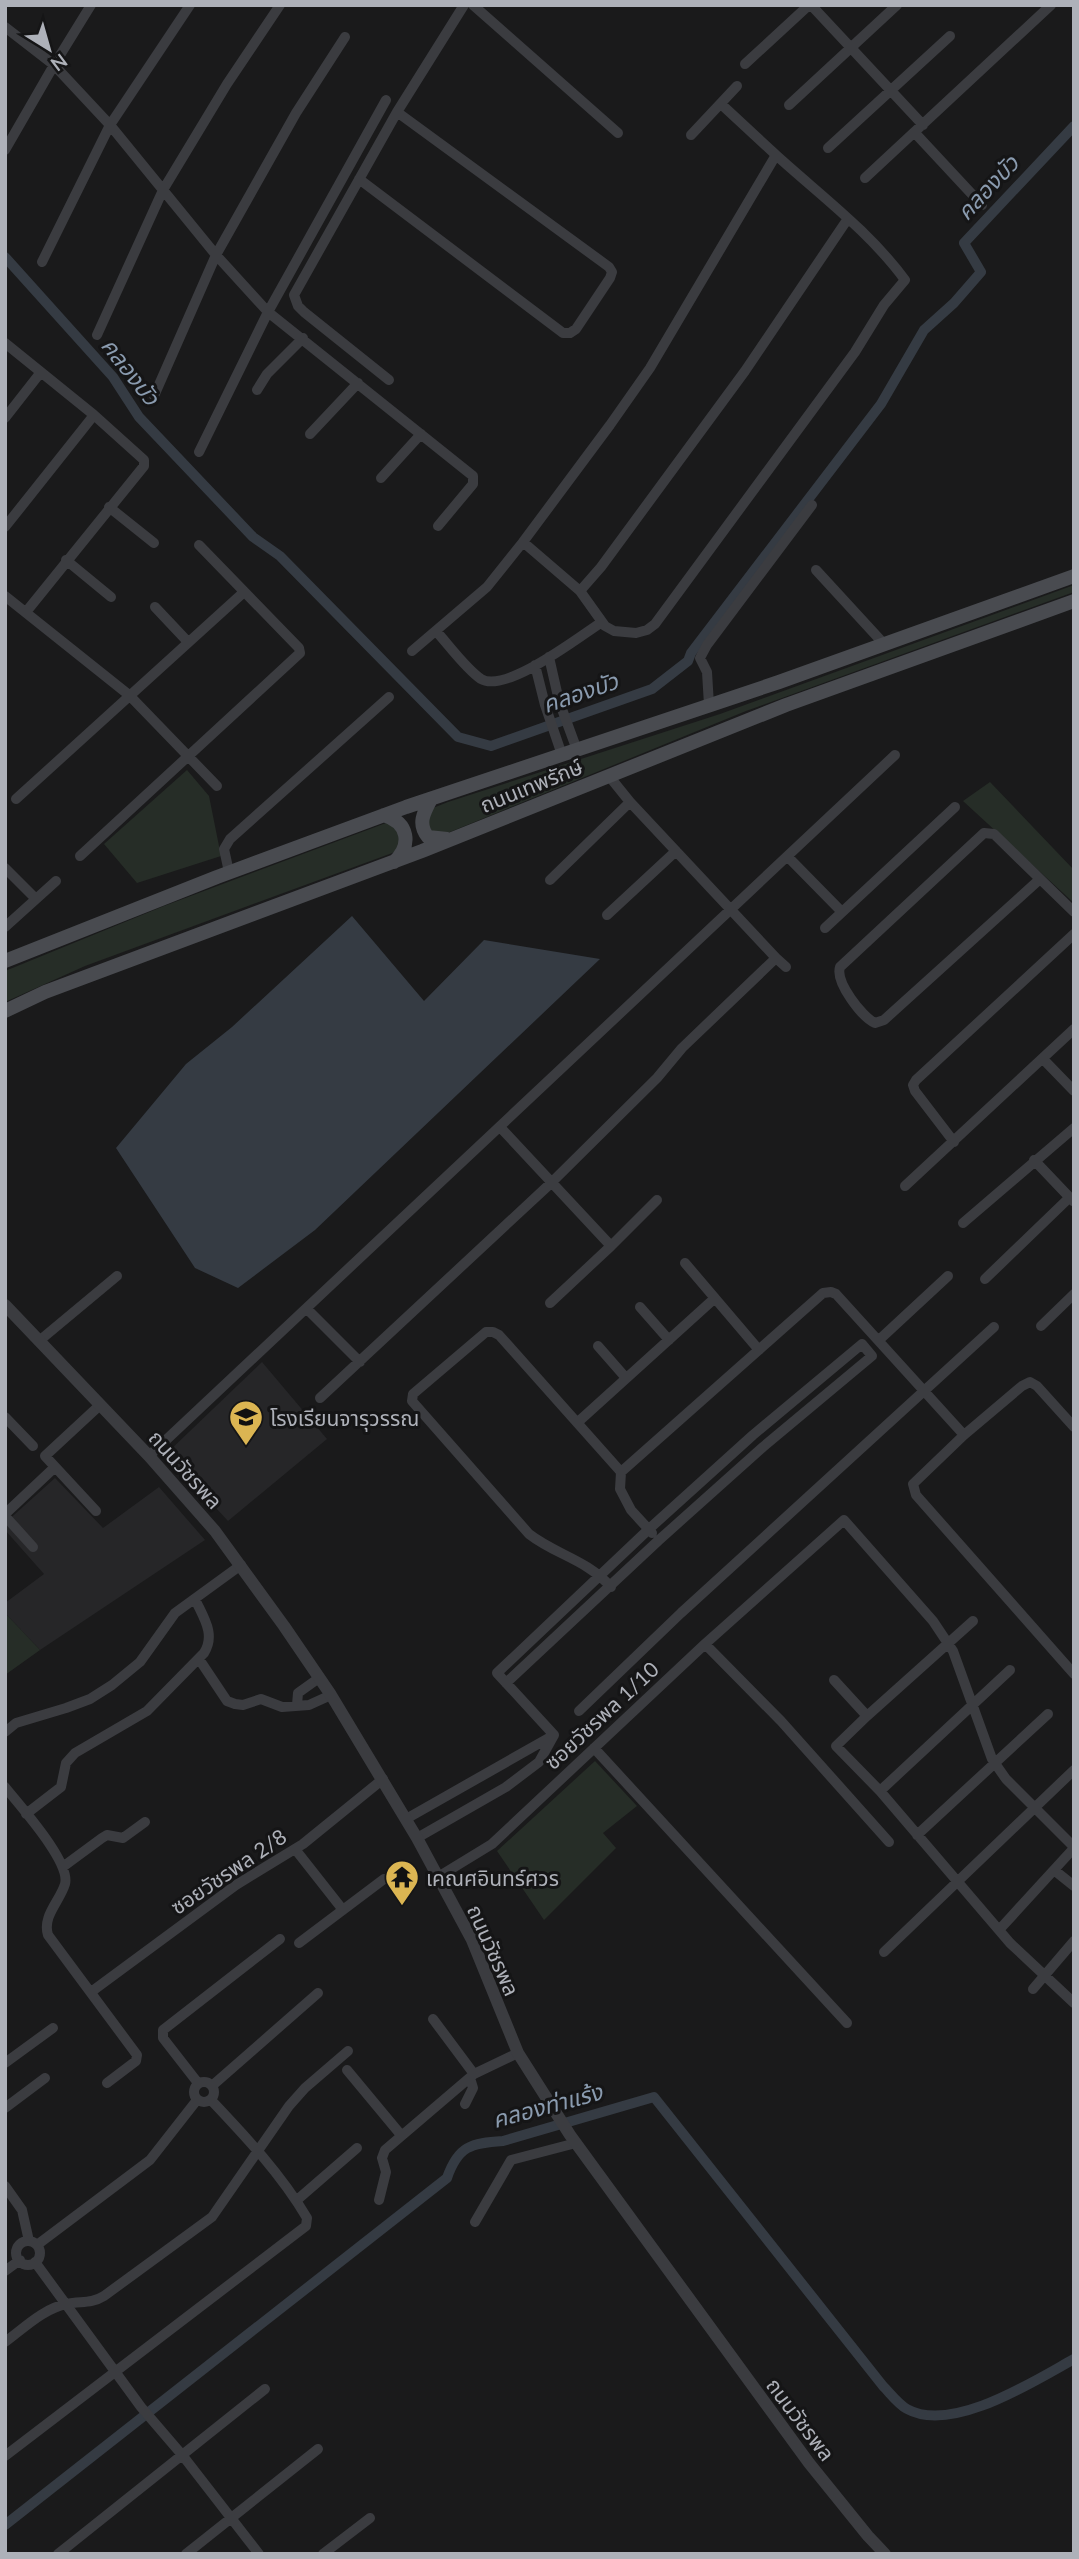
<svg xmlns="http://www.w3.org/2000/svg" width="1079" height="2559" font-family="Lato,'Noto Sans Thai',sans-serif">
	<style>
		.built { fill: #262628 }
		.green { fill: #262d27 }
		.water { fill: #353b43 }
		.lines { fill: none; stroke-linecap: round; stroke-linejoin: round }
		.canal { stroke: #353b43; stroke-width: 10 }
		.minor { stroke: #3b3c40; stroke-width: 10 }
		.tertiary { stroke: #3b3c40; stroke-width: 12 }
		.secondary { stroke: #494b50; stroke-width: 14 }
		.labels { text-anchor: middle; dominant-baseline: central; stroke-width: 6; stroke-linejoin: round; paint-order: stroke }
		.street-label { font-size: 21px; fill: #aeb1b9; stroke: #151516 }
		.poi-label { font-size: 21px; fill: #aeb1b9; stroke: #151516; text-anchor: start }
		.water-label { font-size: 23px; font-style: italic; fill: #8a9baf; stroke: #151516 }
	</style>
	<rect width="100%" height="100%" fill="#1a1a1b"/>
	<path class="built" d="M262,1362L327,1439L228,1521L166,1454Z
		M55,1478L103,1528L159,1487L205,1540L40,1650L5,1613V1603L44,1574L5,1530V1523Z"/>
	<path class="green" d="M1074,585V592L746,711L445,834L434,833L429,829L427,824L433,808L448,802L720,714Z
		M187,770L209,796L221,856L137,883L104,844Z
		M990,782L1074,870V903L963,801Z
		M386,823L394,824L402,840L395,852L85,966L5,1002V971L10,969L164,906Z
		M5,1613L40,1650L5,1675Z
		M595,1761L637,1806L603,1833L616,1848L544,1920L497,1851Z"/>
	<path class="water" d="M352,916L424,1001L484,940L600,959L315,1230L238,1288L195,1268L116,1148L186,1064L232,1027Z"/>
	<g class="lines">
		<path class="canal" d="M5,257L113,377L139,417L253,537L280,556L458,737L491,746L652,689L688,661L691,653L881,404L924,330L954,303L981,272L964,243L1074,126
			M5,2525L447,2178C458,2146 471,2143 503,2141L654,2097L883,2386C890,2393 898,2404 907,2409C952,2434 1034,2381 1074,2359"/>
		<path class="minor" d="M473,5L618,133
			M811,5L923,125
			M5,27L54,65L110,125L216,255L268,312L473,476V484L438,526
			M745,64L809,5
			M721,104L776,155
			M789,105L897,5
			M915,133L982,205
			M691,135L737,86
			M828,148L950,36
			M5,150L54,65L91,5
			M865,178L1051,5
			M359,179L563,333H570L576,329L610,278L612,272L609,267L397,112
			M42,262L110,125L190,5
			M97,335L163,190L227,84L280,5
			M5,343L94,415L144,460V466L26,612
			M389,380L304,312L298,306L294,295L397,112L464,5
			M257,390L267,374L303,338
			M154,396L216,255L296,113L345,37
			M5,418L41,372
			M310,434L358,383
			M199,452L268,312L386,100
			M381,478L421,434
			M109,507L154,543
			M5,527L94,415
			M66,560L111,597
			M816,570L884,644
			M580,591L601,567L745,371L847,220
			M5,596L129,695L217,786
			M155,607L188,642
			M436,631C448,644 466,669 481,679C506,694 580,636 602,622
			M412,651L487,587L523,542L610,425L650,368L776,155C820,195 870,232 905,280L884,305L855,352L655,624L647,630L636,633L614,631L605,626L580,591L523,542
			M549,657L559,701L577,750
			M535,665L545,705L562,755
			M709,705L707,672L700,658L707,645L812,505
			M609,776L630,802
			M16,799L244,592
			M80,856L300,653L299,648L199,545
			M788,857L842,912
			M5,868L36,899
			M229,872L224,849L230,839L389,697
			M1040,879L884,1020L875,1023C862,1017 835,982 840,967L984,833L994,834L1074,912
			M550,880L630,802L776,958
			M607,915L676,851
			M5,927L56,881
			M825,928L955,807
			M1043,1059L1074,1091
			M500,1127L611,1246L657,1200
			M954,1142L915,1091L913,1085L916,1080L1074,934
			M1034,1160L1073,1201
			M905,1186L1074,1029
			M963,1223L1074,1128
			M685,1263L759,1350
			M985,1279L1069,1198
			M550,1303L611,1246
			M640,1307L669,1340
			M307,1309L360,1362
			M1041,1326L1074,1294
			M879,1340L948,1276
			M39,1341L117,1276
			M598,1346L626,1378
			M320,1398L551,1183L657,1078L682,1048L776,958L786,967
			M5,1417L33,1446
			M578,1422L715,1298
			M1074,1427L1037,1386L1030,1382L1022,1386L964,1435L913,1484L916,1495L1074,1674
			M149,1456L895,755
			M621,1472L823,1293L831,1292L836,1294L964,1435
			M96,1511L45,1456L100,1405
			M5,1514L55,1467
			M5,1516L33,1547
			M611,1587C586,1559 556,1555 529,1534L412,1401L413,1394L486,1332H493L499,1335L621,1472L620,1489L631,1510L652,1533
			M705,1644L781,1721L889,1842
			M199,1659L227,1701L235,1704L243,1705L261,1699L282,1707L309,1705L331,1695
			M834,1680L867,1716L973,1621
			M506,1683L659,1540L763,1447L872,1356L862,1344L753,1435L649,1529L497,1673L554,1735
			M297,1705L298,1693L319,1678
			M579,1711L681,1613L994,1327
			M867,1716L836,1746L880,1791L1010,1670
			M5,1732L16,1723L66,1708L90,1699L112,1685L140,1662L175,1613L241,1565
			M594,1748L847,2023
			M5,1787C20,1806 71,1862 65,1884C60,1901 42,1916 48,1935L137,2055L136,2061L107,2083
			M880,1791L1010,1943L1074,2003
			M26,1814L61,1787L66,1763L75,1753L147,1711L204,1653C216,1634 203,1617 195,1599
			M406,1819L554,1735
			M917,1835L1048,1714
			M417,1838L506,1787L539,1762L554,1735
			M295,1849L343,1910
			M64,1866L102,1838L107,1835L123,1838L145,1822
			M1054,1870L1074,1886
			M438,1877L492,1844L705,1644L844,1520L933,1621L953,1651L992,1759L1006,1779L1074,1847
			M999,1930L1074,1848
			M299,1943L384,1879
			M884,1952L1074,1770
			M1033,1989L1074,1941
			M91,1992L236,1885L303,1844L383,1779
			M433,2019L474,2074
			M5,2063L53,2028
			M347,2070L401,2135
			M194 2092a10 10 0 1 1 20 0a10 10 0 1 1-20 0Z
			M198,2083L163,2038V2030L280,1939
			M213,2085L318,1993
			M465,2104L473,2088L470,2078
			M5,2108L45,2078
			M5,2186L22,2210L29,2241
			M297,2200L357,2148
			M379,2200L386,2172L382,2158L385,2150L474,2074L518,2053
			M475,2222L511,2160L576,2143
			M16 2253a12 12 0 1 1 24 0a12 12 0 1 1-24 0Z
			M37,2245L150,2160L197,2100
			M35,2262L141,2407L183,2456L259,2554
			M5,2271L20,2260
			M5,2342C24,2328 44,2308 67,2304C81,2301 91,2304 104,2296L212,2217L289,2106L305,2088L348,2051
			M5,2456L306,2226L307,2218C281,2174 246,2137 211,2100
			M58,2554L265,2389
			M186,2554L318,2449
			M323,2554L370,2518"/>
		<path class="tertiary" d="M5,1305L149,1456L215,1531L284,1626L331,1695L417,1838L472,1940L518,2053L570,2135L809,2463L868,2536L885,2554"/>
		<path class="secondary" d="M431,799C424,812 417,824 428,837L447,839
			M384,815C409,823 412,845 394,862
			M5,961L217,877L406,807L779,682L1074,576
			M5,1011L45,992L422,851L786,705L1074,601"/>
	</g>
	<defs>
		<g id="school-pin" transform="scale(1.75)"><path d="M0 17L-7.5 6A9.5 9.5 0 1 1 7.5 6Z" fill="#dbb552" stroke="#151516"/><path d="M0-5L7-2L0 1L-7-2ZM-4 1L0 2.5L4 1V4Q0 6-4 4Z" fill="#111"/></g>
		<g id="temple-pin" transform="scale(1.75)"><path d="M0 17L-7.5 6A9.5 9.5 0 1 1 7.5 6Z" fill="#dbb552" stroke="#151516"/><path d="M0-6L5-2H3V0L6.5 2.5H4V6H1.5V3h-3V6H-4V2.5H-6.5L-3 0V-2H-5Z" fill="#111"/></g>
	</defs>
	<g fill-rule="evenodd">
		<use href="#school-pin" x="246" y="1417"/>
		<use href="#temple-pin" x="402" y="1877"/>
	</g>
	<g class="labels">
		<g class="street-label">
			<text transform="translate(531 785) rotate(-22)">ถนนเทพรักษ์</text>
			<text transform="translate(186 1469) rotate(48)">ถนนวัชรพล</text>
			<text transform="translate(601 1715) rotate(-43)">ซอยวัชรพล 1/10</text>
			<text transform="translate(228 1871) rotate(-34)">ซอยวัชรพล 2/8</text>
			<text transform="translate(494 1950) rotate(66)">ถนนวัชรพล</text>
			<text transform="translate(801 2419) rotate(53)">ถนนวัชรพล</text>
		</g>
		<g class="poi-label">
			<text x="270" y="1417">โรงเรียนจารุวรรณ</text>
			<text x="426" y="1877">เคณศอินทร์ศวร</text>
		</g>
		<g class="water-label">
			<text transform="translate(987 187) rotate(-47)">คลองบัว</text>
			<text transform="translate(131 371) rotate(52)">คลองบัว</text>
			<text transform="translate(580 692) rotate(-19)">คลองบัว</text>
			<text transform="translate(547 2105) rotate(-15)">คลองท่าแร้ง</text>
		</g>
	</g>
	<rect width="1079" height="2559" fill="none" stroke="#aeb1b9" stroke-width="14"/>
	<g transform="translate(49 49) rotate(143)" stroke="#151516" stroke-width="5" paint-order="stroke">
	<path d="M0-5L12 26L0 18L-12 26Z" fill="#aeb1b9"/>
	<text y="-10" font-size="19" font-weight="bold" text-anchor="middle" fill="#aeb1b9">N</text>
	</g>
</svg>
